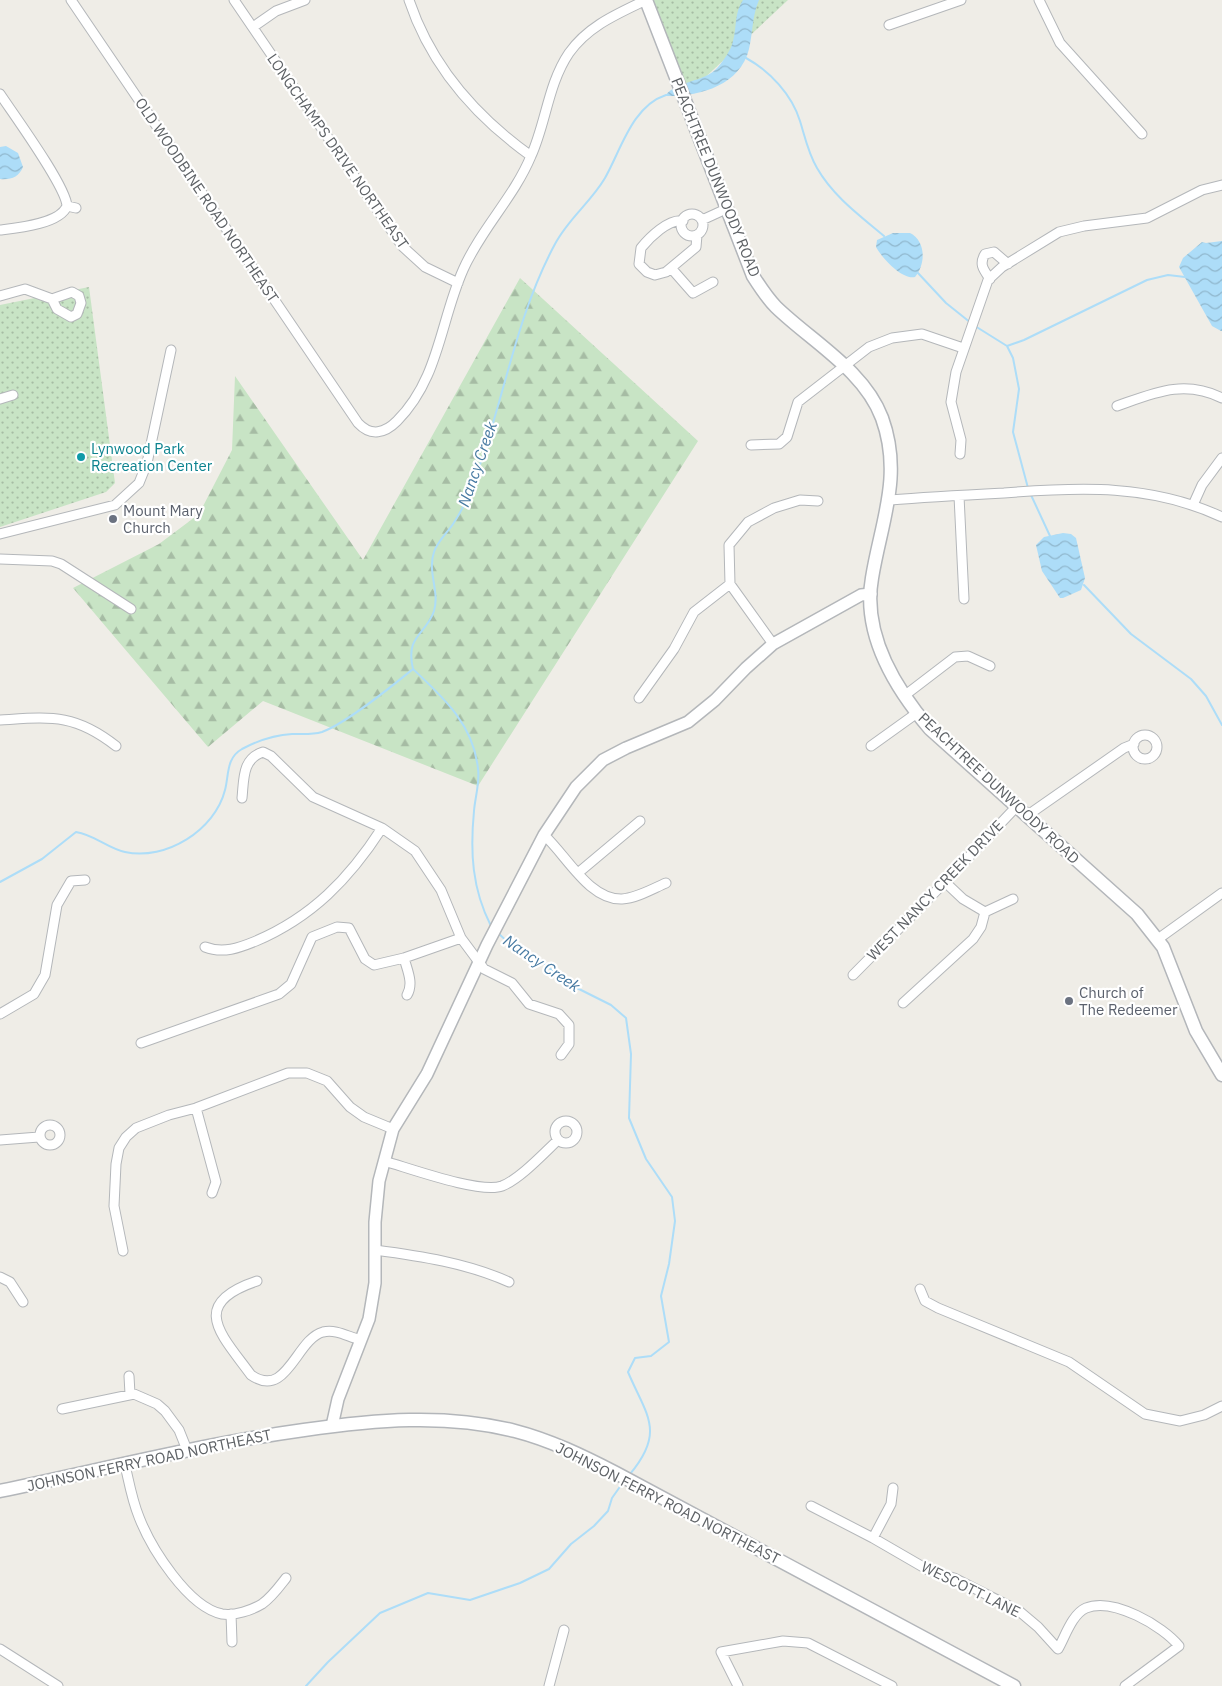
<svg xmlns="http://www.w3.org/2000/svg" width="1222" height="1686" font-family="'IBM Plex Sans',sans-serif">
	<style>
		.grass { fill: url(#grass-dots) }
		.forest { fill: url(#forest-firs) }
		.water { fill: url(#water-waves) }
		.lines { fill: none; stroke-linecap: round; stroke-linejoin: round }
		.stream { stroke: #adddf8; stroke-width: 2 }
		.minor-casing { stroke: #b4b7ba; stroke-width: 11 }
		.tertiary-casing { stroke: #b4b7ba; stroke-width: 14 }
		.secondary-casing { stroke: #b3b6ba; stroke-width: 15 }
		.minor { stroke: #fff; stroke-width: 9 }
		.tertiary { stroke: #fff; stroke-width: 11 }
		.secondary { stroke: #fff; stroke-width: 12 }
		.culture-dot { fill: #0f9aa8; stroke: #fff; stroke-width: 2 }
		.worship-dot { fill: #6b7280; stroke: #fff; stroke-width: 2 }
		.labels { text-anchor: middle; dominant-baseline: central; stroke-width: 4.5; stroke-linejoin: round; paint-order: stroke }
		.street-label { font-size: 15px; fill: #5e6266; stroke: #fff }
		.culture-label { font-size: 15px; fill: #0d838f; stroke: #fff; text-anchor: start }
		.worship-label { font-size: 15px; fill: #5b616d; stroke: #fff; text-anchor: start }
		.water-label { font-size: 16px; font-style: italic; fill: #477aa2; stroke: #fff }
	</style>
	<defs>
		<pattern id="grass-dots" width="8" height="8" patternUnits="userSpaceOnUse" patternTransform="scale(1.25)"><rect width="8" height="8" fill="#c8e4c5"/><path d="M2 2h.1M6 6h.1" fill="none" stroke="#a6bca4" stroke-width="1.8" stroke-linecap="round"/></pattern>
		<pattern id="forest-firs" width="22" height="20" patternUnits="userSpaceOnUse" patternTransform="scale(1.25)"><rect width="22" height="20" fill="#c8e4c5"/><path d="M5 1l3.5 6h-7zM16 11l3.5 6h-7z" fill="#a6bca4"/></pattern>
		<pattern id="water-waves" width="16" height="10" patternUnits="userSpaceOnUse" patternTransform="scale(1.25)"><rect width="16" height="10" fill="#adddf8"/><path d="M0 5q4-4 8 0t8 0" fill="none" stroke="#90b7cd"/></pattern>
	</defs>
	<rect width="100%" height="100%" fill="#efede7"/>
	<path class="grass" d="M646,0H788L684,97Z
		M89,287L115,483L106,492L0,527V305Z"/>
	<path class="forest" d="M520,278L698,441L478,786L263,701L208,747L73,588L159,544L199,514L232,450L235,376L363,560Z"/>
	<path class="water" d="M743,0H759C752,16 753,32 749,49C740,86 698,97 665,96C678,79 703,84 718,67C724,60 731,50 733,41C737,27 734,13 743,0Z
		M6,146L18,153L23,167C19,177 11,180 0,179V147Z
		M893,233H910C926,241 926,264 915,277C902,280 882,258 876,247L877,240Z
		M1222,241V331H1221L1212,326L1179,267L1183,258L1202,242L1206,243Z
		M1063,533L1071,534L1076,538L1085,578L1081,590L1063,598H1060L1042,571L1036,545L1044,537Z"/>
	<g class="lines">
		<path class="stream" d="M746,58C770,71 792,95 800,121C805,137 808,153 817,168C833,196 859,215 884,236
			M918,273L946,303L971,323
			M975,326L1007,346L1013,358L1019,389L1013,432L1028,488
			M1007,346L1024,340L1147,280L1168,275L1185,277
			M1031,495L1050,536
			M1084,585L1131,634L1191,679L1206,696L1222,725
			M0,882L42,859L76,832C95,835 107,848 125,852C166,861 215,830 225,790C229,775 226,758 242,749C257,741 275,735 292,734C303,734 312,735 322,732C347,723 392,686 413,669
			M491,926C472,889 470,852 474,811C475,798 480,782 478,769C474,725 443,697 413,669C405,635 426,635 434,611C440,591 427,572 434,552C437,542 447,533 453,524C461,512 467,500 472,487C503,407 514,320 555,244C568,219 591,202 605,178C621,150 632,106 666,95
			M498,933L510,944L537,957L565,982L611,1005L626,1018L631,1054L629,1118L646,1159L672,1197L675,1221L669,1264L661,1296L669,1342L651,1356L635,1358L628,1372C646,1415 666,1431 630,1474
			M306,1686L328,1662L380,1613L428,1593L470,1600L520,1583L549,1569L571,1544L594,1526L608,1511L612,1498L624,1481"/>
		<g class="minor-casing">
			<path id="minor" d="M71,0L358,423C371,437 385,433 397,421C439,379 440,322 463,270C481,229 514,197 531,156C546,123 548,84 569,53C588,26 617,14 646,0
				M234,0L402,246L425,267L458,283
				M409,0C431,66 475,116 531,156
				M1039,0L1060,43L1142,134
				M889,25L961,0
				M253,27L276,11L305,0
				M0,94C14,115 66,186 67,206C60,224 17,228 0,230
				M67,206L76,208
				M681 225a11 11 0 1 1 22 0a11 11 0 1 1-22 0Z
				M702,220L726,209
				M683,221C669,218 649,238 641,248L639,264L647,272L655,275L666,272L696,247L697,235
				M671,268L693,293L713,282
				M990,279C983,269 979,264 985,254L994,252L1008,264
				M72,292L79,296L81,303L77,314L71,317L57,309L52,299Z
				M0,296L25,289L52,299
				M0,399L13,395
				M1117,406C1154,393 1184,379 1222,398
				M751,445L779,444L787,437L798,402L869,347L892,338L922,334L963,348
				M960,454L961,440L951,402L956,372L988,280L1002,267L1059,232L1084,226L1147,218L1202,190L1222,185
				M959,496L964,599
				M890,500C928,497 966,495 1004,493C1080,487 1152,484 1222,517
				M1193,505L1202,485L1222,458
				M0,534L115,505L139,483L147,463L171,350
				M0,559L52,561L61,564L131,609
				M773,644L730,584L729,545L748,522L774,508L800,500L818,501
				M904,696L955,657L968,656L990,666
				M639,698L674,649L694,612L730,584
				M0,720C50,717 74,713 116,746
				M1133 747a12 12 0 1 1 24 0a12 12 0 1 1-24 0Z
				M871,746L917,713
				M242,798C244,779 242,759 263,752L271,756L313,797L382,828L415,851L441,890L461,938L484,969L512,983L529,1004L559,1014L569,1025V1044L561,1055
				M1028,815L1124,748L1134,744
				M544,835C567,856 589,900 622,899C637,898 652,889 666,883
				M578,873L640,821
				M945,882L963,899L985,912
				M985,912L1013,899
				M1158,939L1222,893
				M205,947C223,954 239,948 256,941C312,917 349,879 382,828
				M404,958C407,970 414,983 407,995
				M853,975L946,881L1017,806
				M903,1003L973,939L981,927L985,912
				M0,1014L34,994L45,975L57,905L71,881L85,880
				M141,1043L279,994L291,984L312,937L337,927L349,928L365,959L374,965L404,958L461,938
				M196,1108L216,1182L212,1193
				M555 1132a11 11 0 1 1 22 0a11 11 0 1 1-22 0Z
				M40 1135a10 10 0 1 1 20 0a10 10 0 1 1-20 0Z
				M0,1140L39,1137
				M384,1161C409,1168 480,1194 502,1186C520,1179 544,1153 558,1140
				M375,1250C420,1256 467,1263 509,1282
				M123,1251L114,1206L116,1164L119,1148L126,1137L136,1128L169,1115L196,1108L288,1073H307L327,1081L350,1107L364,1117L393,1129
				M0,1277L10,1282L23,1302
				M257,1281C188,1304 221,1334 251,1375C287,1400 296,1339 323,1332C337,1329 348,1337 361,1340
				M920,1289L925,1301L938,1308L1069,1362L1145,1414L1180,1421L1204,1415L1222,1406
				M129,1376L130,1394
				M62,1409L134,1394L157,1404L165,1411L179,1430L187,1450
				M125,1465C129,1482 132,1500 139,1517C151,1548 188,1607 222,1614C235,1616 252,1610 262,1604C272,1597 279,1587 286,1578
				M811,1506L873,1538L930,1571L954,1578L1019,1611L1038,1627L1058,1649C1065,1637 1072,1614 1086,1608C1113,1597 1163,1626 1179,1646L1125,1686
				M873,1538L891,1504L893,1488
				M231,1614L232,1642
				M0,1649L58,1686
				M549,1686L564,1630
				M738,1686L721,1652L783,1641L808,1643L892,1686"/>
		</g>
		<g class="tertiary-casing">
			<path id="tertiary" d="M332,1426L338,1399L369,1319L375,1283V1222L379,1181L393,1129L427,1074L487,945L544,835L576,787L603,760L626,748L688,722L715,700L746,668L773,644L861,595L871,594"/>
		</g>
		<g class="secondary-casing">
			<path id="secondary" d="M646,0L753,276C760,287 767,298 776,307C811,341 864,370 882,418C903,476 881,522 872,578C862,634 895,688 930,729L1137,914L1163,947L1196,1031L1222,1075
				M0,1491C101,1470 202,1444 304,1430C373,1420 446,1413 515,1431C550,1440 583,1456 616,1473L1014,1686"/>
		</g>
		<use href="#minor" class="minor"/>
		<use href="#tertiary" class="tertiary"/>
		<use href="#secondary" class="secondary"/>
	</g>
	<circle class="culture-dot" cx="81" cy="457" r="5"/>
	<g class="worship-dot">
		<circle cx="113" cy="519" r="5"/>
		<circle cx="1069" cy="1001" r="5"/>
	</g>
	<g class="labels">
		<g class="street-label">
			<text transform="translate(338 151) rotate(55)">LONGCHAMPS DRIVE NORTHEAST</text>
			<text transform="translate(716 177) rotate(68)">PEACHTREE DUNWOODY ROAD</text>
			<text transform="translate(207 200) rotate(56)">OLD WOODBINE ROAD NORTHEAST</text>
			<text transform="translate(999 788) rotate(43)">PEACHTREE DUNWOODY ROAD</text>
			<text transform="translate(935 890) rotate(-46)">WEST NANCY CREEK DRIVE</text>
			<text transform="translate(149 1460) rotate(-12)">JOHNSON FERRY ROAD NORTHEAST</text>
			<text transform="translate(668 1503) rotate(27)">JOHNSON FERRY ROAD NORTHEAST</text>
			<text transform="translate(971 1589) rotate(26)">WESCOTT LANE</text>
		</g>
		<g class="culture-label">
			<text x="91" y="448">Lynwood Park<tspan x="91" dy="17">Recreation Center</tspan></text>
		</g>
		<g class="worship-label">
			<text x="123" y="510">Mount Mary<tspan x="123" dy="17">Church</tspan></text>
			<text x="1079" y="992">Church of<tspan x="1079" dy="17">The Redeemer</tspan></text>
		</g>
		<g class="water-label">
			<text transform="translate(477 464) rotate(-71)">Nancy Creek</text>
			<text transform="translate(542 963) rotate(34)">Nancy Creek</text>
		</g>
	</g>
</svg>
